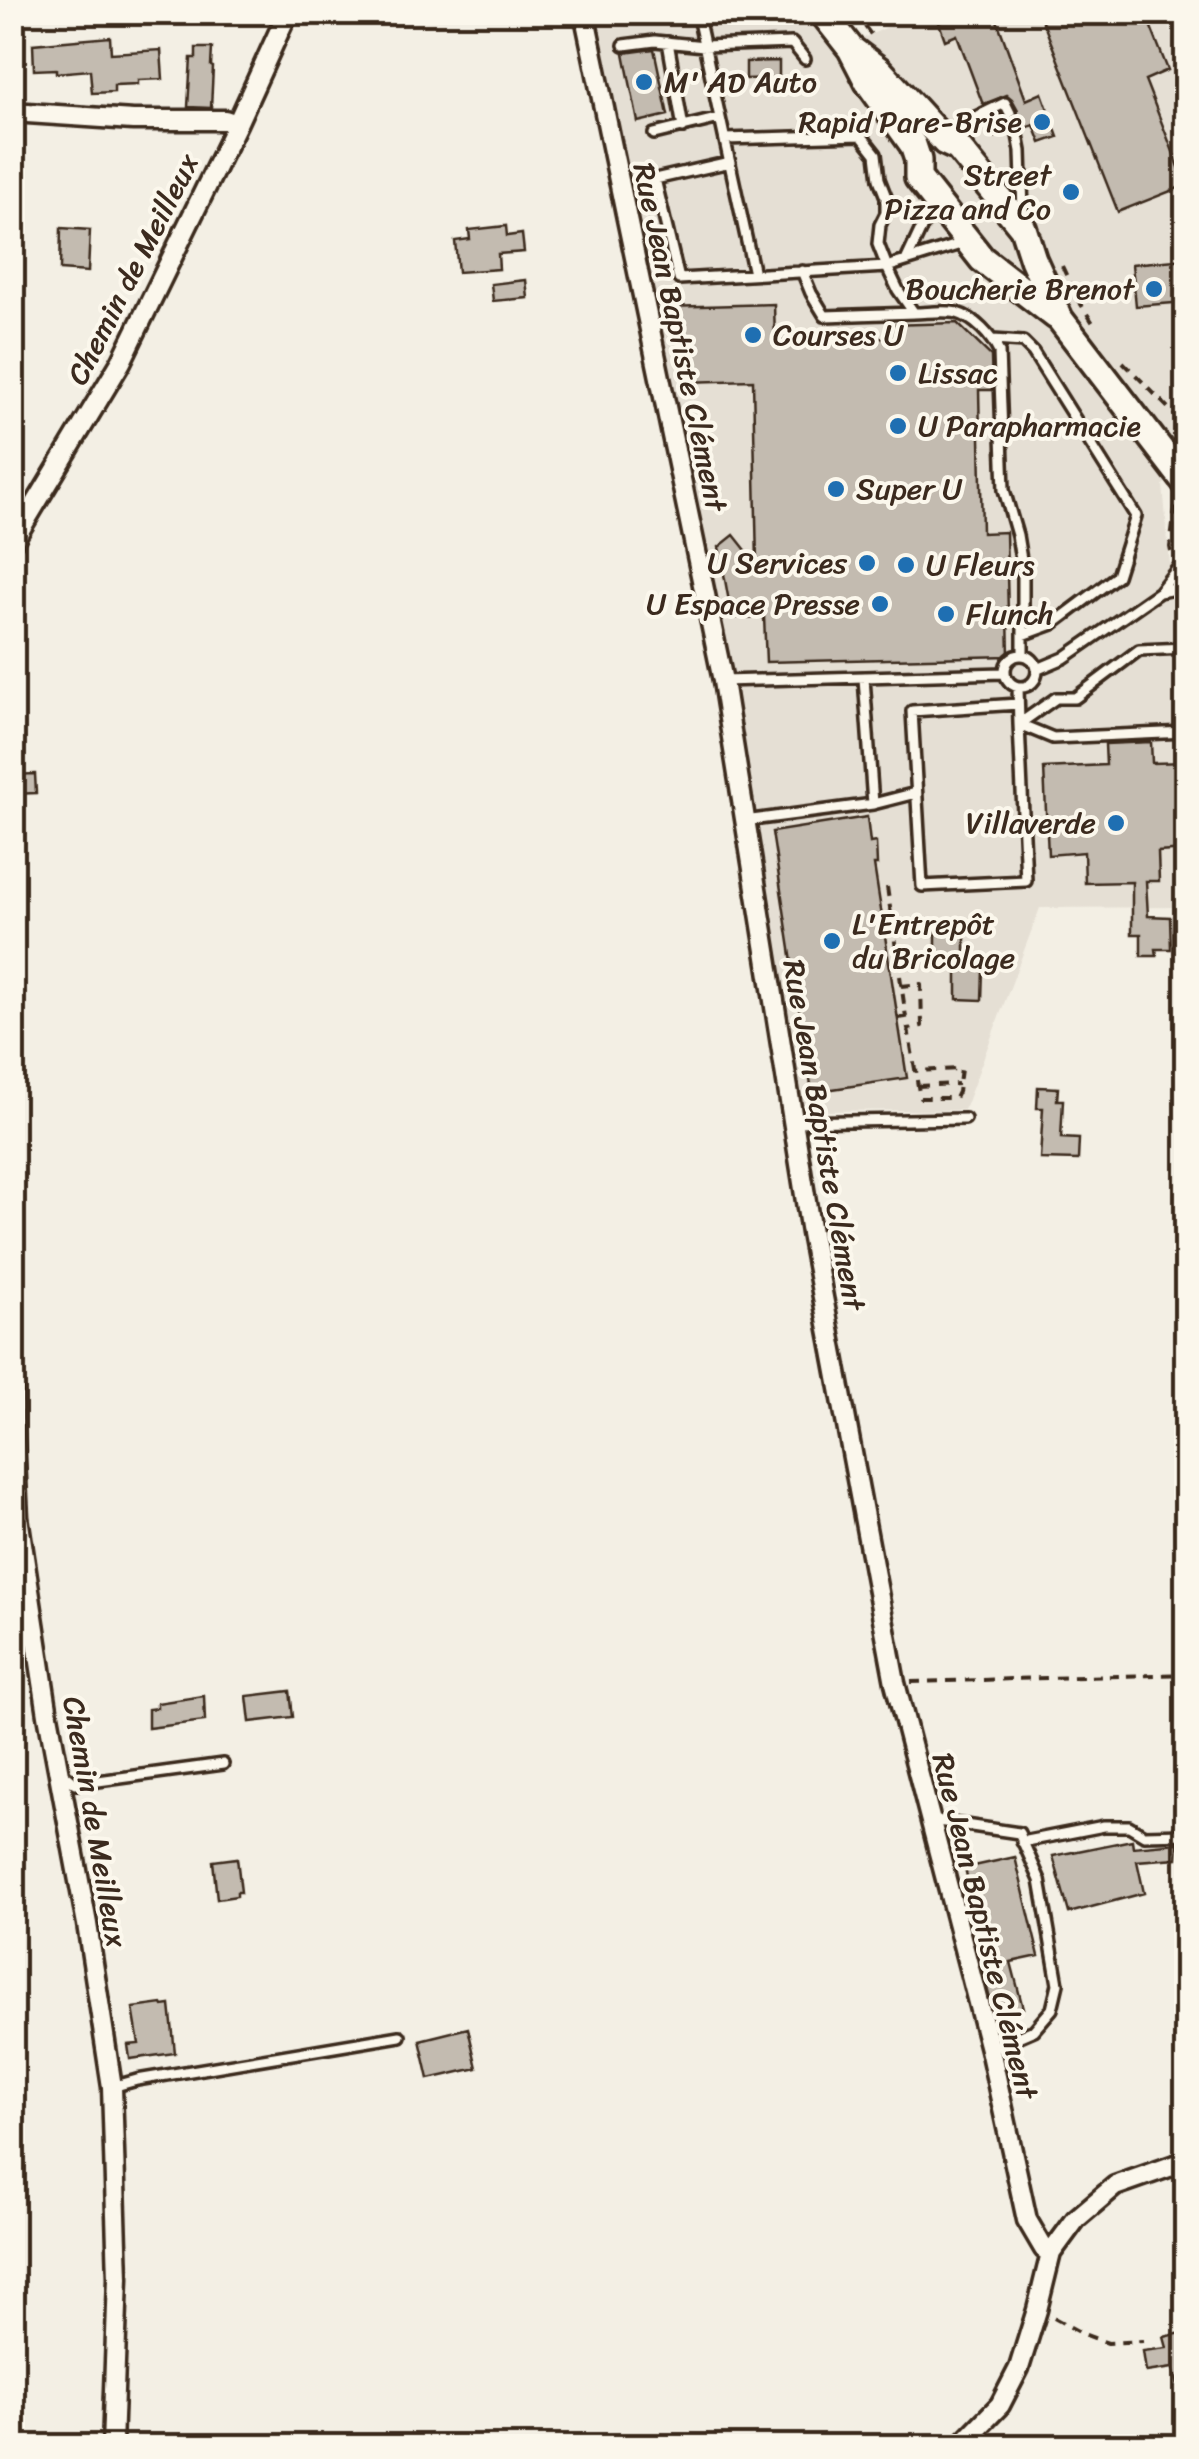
<svg xmlns="http://www.w3.org/2000/svg" width="1199" height="2459" font-family="Sriracha,sans-serif">
	<style>
		.built { fill: #e5dfd4 }
		.building { fill: #c3bbb0; stroke: #3b2a1e; stroke-width: 2.5 }
		.lines { fill: none; stroke-linecap: round; stroke-linejoin: round }
		.lane-casing { stroke: #3b2a1e; stroke-width: 16 }
		.street-casing { stroke: #3b2a1e; stroke-width: 25 }
		.secondary-casing { stroke: #3b2a1e; stroke-width: 32 }
		.path { stroke: #3b2a1e; stroke-width: 4; stroke-dasharray: 10 8; stroke-linecap: butt }
		.lane { stroke: #fbf7ec; stroke-width: 9 }
		.street { stroke: #fbf7ec; stroke-width: 18 }
		.secondary { stroke: #fbf7ec; stroke-width: 25 }
		.poi-dot { fill: #1f6fb2; stroke: #fbf7ec; stroke-width: 4 }
		.labels { text-anchor: middle; dominant-baseline: central; stroke-width: 8; stroke-linejoin: round; paint-order: stroke }
		.poi-label { font-size: 30px; fill: #3b2a1e; stroke: #fbf7ec; text-anchor: start }
		.street-label { font-size: 30px; fill: #3b2a1e; stroke: #fbf7ec }
	</style>
	<rect width="100%" height="100%" fill="#f3efe4"/>
	<filter id="ink" filterUnits="userSpaceOnUse"><feTurbulence type="fractalNoise" baseFrequency=".01" numOctaves="2"/><feDisplacementMap in="SourceGraphic" scale="20" xChannelSelector="R" yChannelSelector="G"/><feConvolveMatrix kernelMatrix="1 2 1 2 8 2 1 2 1" color-interpolation-filters="sRGB"/></filter>
	<g filter="url(#ink)">
		<path class="built" d="M597,13H801L835,51L918,13H1164L1186,73V463L1163,485L1174,611L1186,614V907L1040,908L964,1110L802,1111L725,644Z"/>
		<path class="building" d="M959,12H994L1026,100L1042,93L1058,137L1041,143L1034,125L1025,128L1022,124L1016,122L1010,126L1009,133L996,137L990,119L1001,114L1006,120L1013,121L1017,117L1018,110L1012,99L1007,95L984,104L982,102L957,35L945,40L939,23Z
			M1039,12H1145L1168,70L1145,80L1186,185L1118,212Z
			M110,37L111,53L161,50L163,79L138,80V84L114,85V92L92,93L90,70L56,73V69L34,70L33,44Z
			M196,48H212L211,66L213,67L211,108L188,107L191,58H196Z
			M654,49L668,115L638,122L624,53Z
			M779,61V78L746,79V62Z
			M506,226L507,236L522,234L524,252L498,254L499,269L458,272L455,241L470,239L469,230Z
			M61,228L90,230L88,272L60,270Z
			M1186,259V302L1136,306L1132,264Z
			M526,280L528,298L493,301L491,284Z
			M774,304L775,341L890,338L889,325L957,323L991,356L992,390H979L982,533L1006,532L1009,656L766,662L764,617L732,618L719,547L734,535L757,564L753,380L685,382L666,307Z
			M1151,742L1152,763L1186,762V850L1158,852L1159,881H1146L1148,916L1170,917L1171,949H1156L1157,956H1141V934H1132V882L1085,883L1084,852L1048,855L1044,768L1106,765L1105,744Z
			M35,774L36,793L13,794L12,775Z
			M867,817L870,843L876,842L877,865H874L907,1078L812,1092L772,832Z
			M936,922L965,923V958H936Z
			M957,968L983,969L982,1000L957,999Z
			M1038,1087L1058,1088L1057,1100H1063L1061,1138L1079,1139L1078,1160L1040,1159L1043,1108H1037Z
			M290,1691L293,1717L250,1722L247,1696Z
			M204,1696L205,1721L148,1728V1709L157,1708V1703Z
			M1132,1840L1133,1847L1178,1843L1177,1858L1137,1861L1144,1893L1069,1913L1053,1856Z
			M1015,1857L1039,1956L1011,1962L1023,2008L994,2015L982,1968L988,1967L965,1868Z
			M237,1858L241,1892H237V1896L217,1899L213,1861Z
			M162,2004L163,2006L170,2005L175,2053L130,2059L128,2045L139,2044L133,2008Z
			M468,2028L477,2068L429,2079L420,2040Z
			M1186,2332V2402H1182L1173,2368L1146,2372L1143,2351L1167,2348L1164,2337Z"/>
		<g class="lines">
			<g class="lane-casing">
				<path id="lane" d="M697,12L754,274
					M668,42L683,128
					M624,45L655,41L704,46L792,43L805,59
					M1017,130L1021,151L1023,212L1020,219
					M654,134L720,118
					M725,139L861,135L876,154L879,179L886,197V213L880,225L878,244L887,267L679,279L655,179L730,162
					M946,140L953,128L1005,103L1010,113
					M930,203L928,214L906,261L964,243
					M906,261L887,267L898,290L914,313C927,313 944,310 957,313C975,318 991,336 999,352L1004,490L1017,535L1023,572V654
					M802,271L811,293L825,316L914,313
					M993,340L1023,342L1033,352L1136,516L1117,576L1053,624L1023,635
					M1159,592L1186,587
					M1186,648L1139,650L1075,698H1056L1019,724L1053,738L1186,732
					M1005 671a16 16 0 1 1 32 0a16 16 0 1 1-32 0Z
					M1038,669L1064,658L1159,592L1186,558
					M723,681L1004,673
					M1018,687L1019,724L1026,881L922,886L912,711L1018,704
					M873,804L916,793
					M744,821L873,804L864,678
					M793,1122L965,1119
					M60,1771L76,1784L223,1764
					M931,1820L1019,1833L1040,1880L1058,1984L1052,2009L1034,2030L990,2049
					M1022,1842L1104,1826H1129L1144,1835L1186,1834
					M112,2087L137,2080L400,2036"/>
			</g>
			<g class="street-casing">
				<path id="street" d="M584,12L723,681L811,1233L895,1683L990,2049L1027,2220L1044,2249L1051,2253
					M12,112L133,120H225L237,124
					M12,543L121,362L237,124L288,12
					M12,1207L13,1420L18,1517L48,1715L87,1924L112,2087L118,2278L112,2446
					M960,2446L1000,2405L1019,2368L1037,2310L1051,2253L1076,2219L1115,2186L1186,2161"/>
			</g>
			<g class="secondary-casing">
				<path id="secondary" d="M822,12L851,49L868,82L913,145L918,160V178L982,259L1056,316
					M851,49L879,70L945,142L958,148L1023,228L1033,259L1060,319L1186,483"/>
			</g>
			<path class="path" d="M854,12L872,36
				M1062,266L1077,298L1093,323
				M1123,362L1186,426
				M1171,552L1170,547L1176,502
				M887,887L906,1017
				M901,986L921,984L922,1026L909,1029
				M898,1018L906,1017L920,1098H955L958,1092L961,1069L915,1071
				M918,1086L958,1084
				M911,1682L1186,1674
				M1054,2318L1083,2334L1108,2343L1143,2341"/>
			<use href="#lane" class="lane"/>
			<use href="#street" class="street"/>
			<use href="#secondary" class="secondary"/>
		</g>
	</g>
	<g class="poi-dot">
		<circle cx="644" cy="82" r="10"/>
		<circle cx="1042" cy="122" r="10"/>
		<circle cx="1071" cy="192" r="10"/>
		<circle cx="1154" cy="289" r="10"/>
		<circle cx="753" cy="335" r="10"/>
		<circle cx="898" cy="373" r="10"/>
		<circle cx="898" cy="426" r="10"/>
		<circle cx="836" cy="489" r="10"/>
		<circle cx="867" cy="563" r="10"/>
		<circle cx="906" cy="565" r="10"/>
		<circle cx="880" cy="604" r="10"/>
		<circle cx="946" cy="614" r="10"/>
		<circle cx="1116" cy="823" r="10"/>
		<circle cx="832" cy="941" r="10"/>
	</g>
	<g class="labels">
		<g class="poi-label">
			<text x="664" y="82">M' AD Auto</text>
			<text x="1022" y="122" text-anchor="end">Rapid Pare-Brise</text>
			<text x="1051" y="175" text-anchor="end">Street<tspan x="1051" dy="34">Pizza and Co</tspan></text>
			<text x="1134" y="289" text-anchor="end">Boucherie Brenot</text>
			<text x="773" y="335">Courses U</text>
			<text x="918" y="373">Lissac</text>
			<text x="918" y="426">U Parapharmacie</text>
			<text x="856" y="489">Super U</text>
			<text x="847" y="563" text-anchor="end">U Services</text>
			<text x="926" y="565">U Fleurs</text>
			<text x="860" y="604" text-anchor="end">U Espace Presse</text>
			<text x="966" y="614">Flunch</text>
			<text x="1096" y="823" text-anchor="end">Villaverde</text>
			<text x="852" y="924">L'Entrepôt<tspan x="852" dy="34">du Bricolage</tspan></text>
		</g>
		<g class="street-label">
			<text transform="translate(133 269) rotate(-63)">Chemin de Meilleux</text>
			<text transform="translate(680 337) rotate(78)">Rue Jean Baptiste Clément</text>
			<text transform="translate(824 1135) rotate(80)">Rue Jean Baptiste Clément</text>
			<text transform="translate(95 1822) rotate(80)">Chemin de Meilleux</text>
			<text transform="translate(985 1926) rotate(76)">Rue Jean Baptiste Clément</text>
		</g>
	</g>
	<rect width="1199" height="2459" fill="none" stroke="#fbf7ec" stroke-width="50"/>
	<rect x="25" y="25" width="1149" height="2409" fill="none" stroke="#3b2a1e" stroke-width="4" filter="url(#ink)"/>
</svg>
